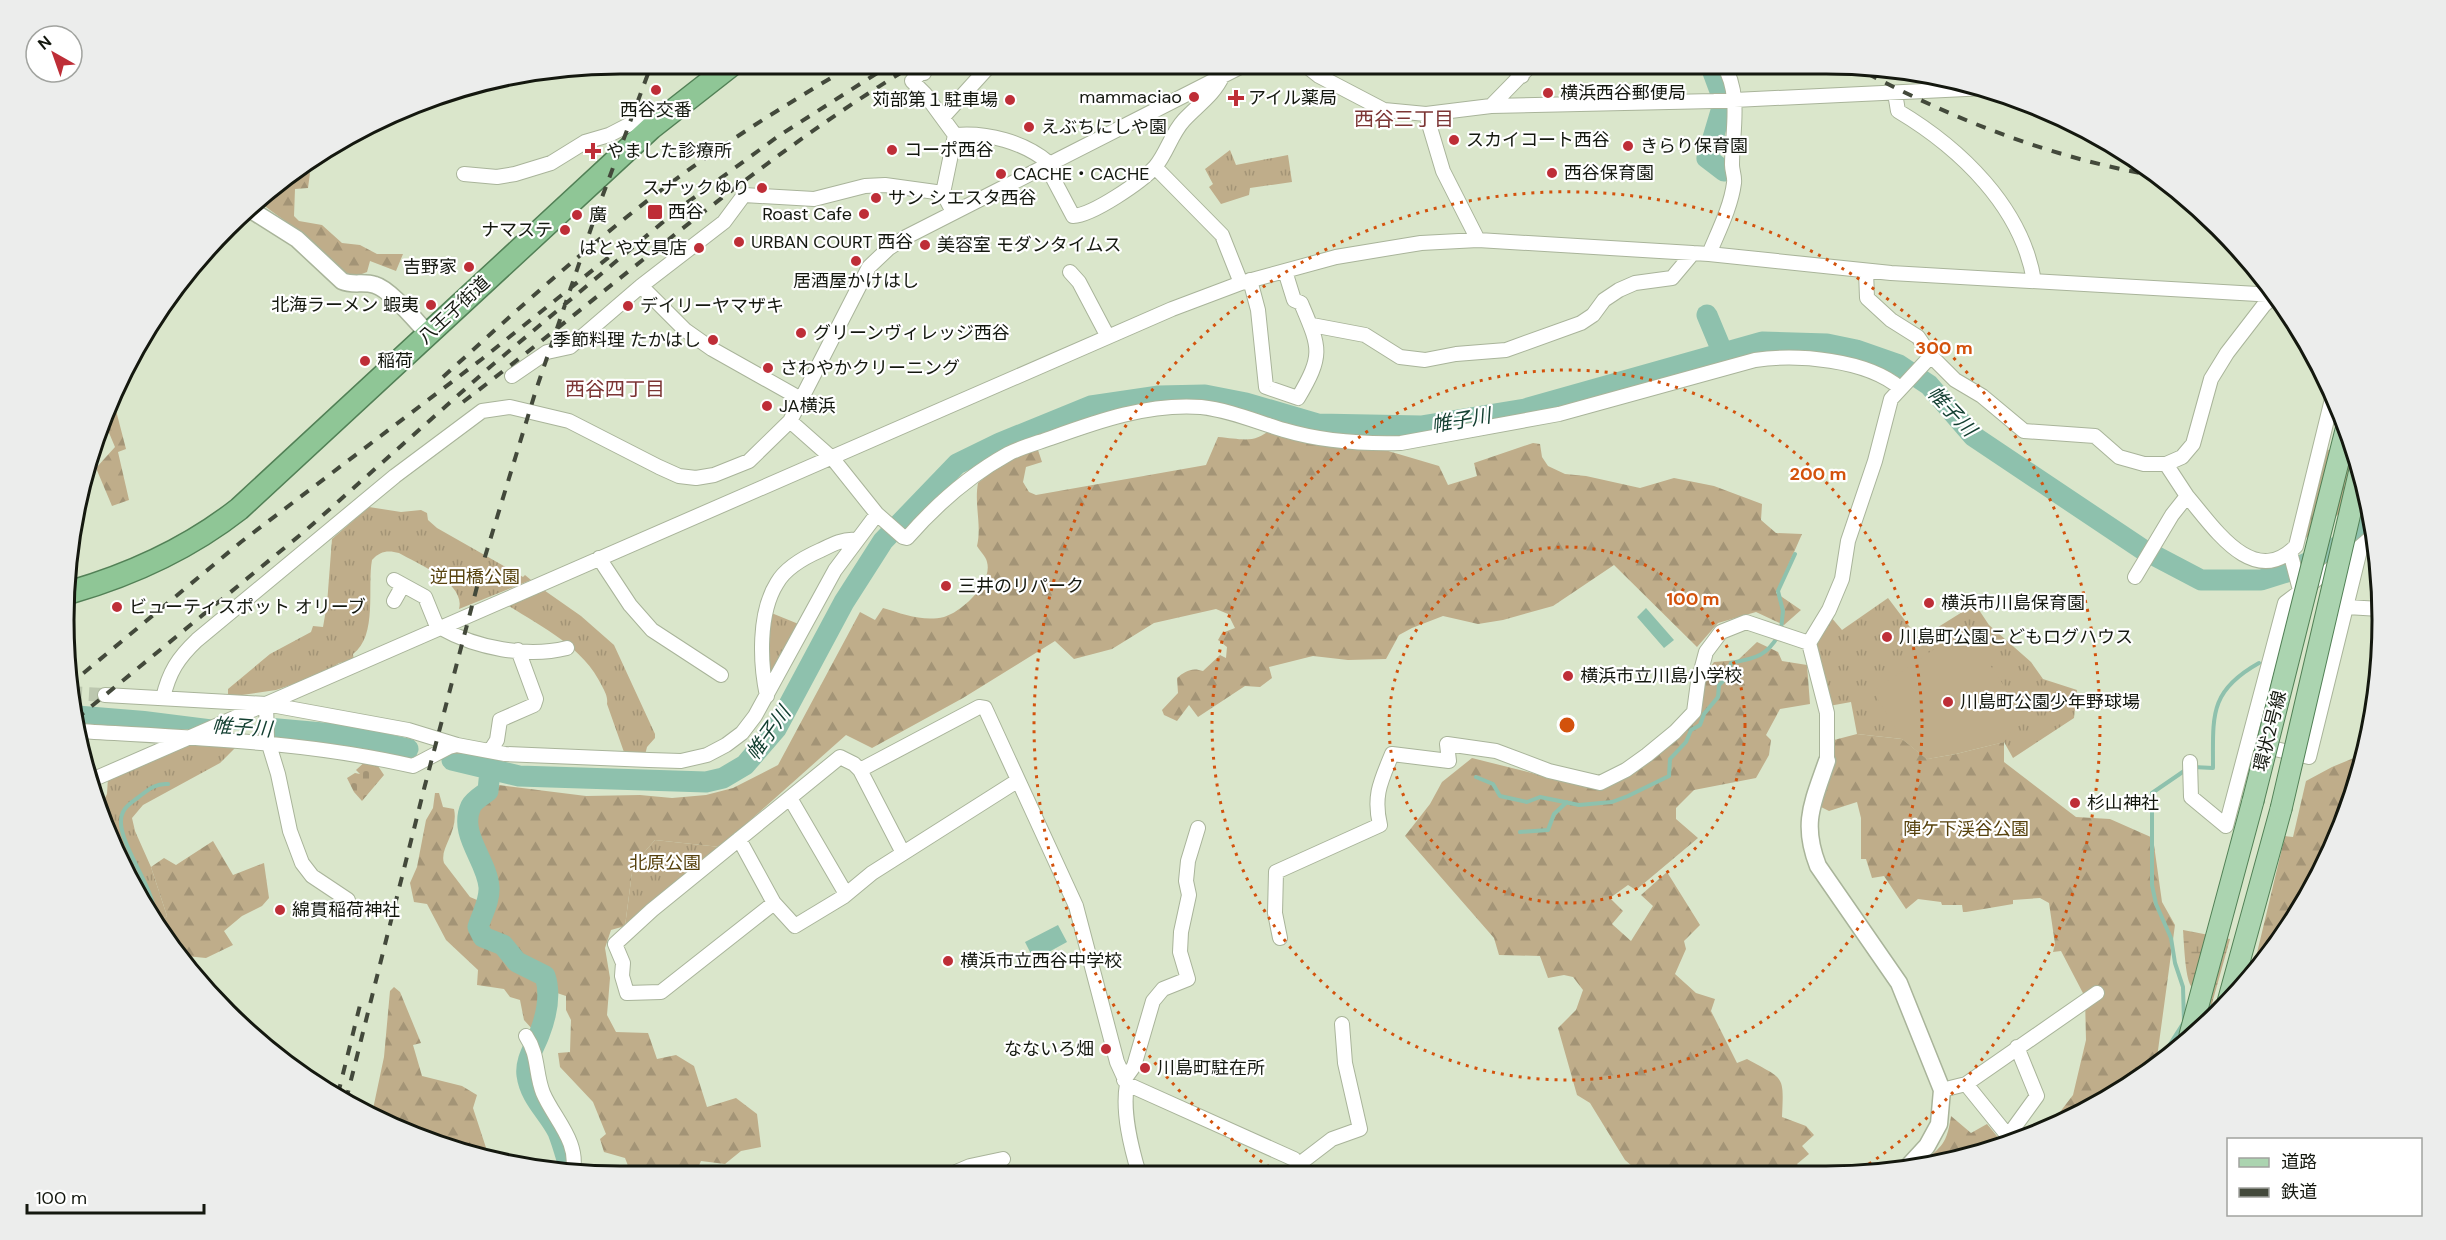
<svg xmlns="http://www.w3.org/2000/svg" width="2446" height="1240" font-family="'DM Sans','Noto Sans JP',sans-serif">
	<style>
		.grass { fill: url(#grass-tufts) }
		.forest { fill: url(#forest-firs) }
		.wetland { fill: url(#wetland-marsh) }
		.cemetery { fill: url(#cemetery-stones) }
		.pitch { fill: #bfad8a }
		.water { fill: #8ec1ad }
		.lines { fill: none; stroke-linecap: round; stroke-linejoin: round }
		.stream { stroke: #8ec1ad; stroke-width: 4 }
		.river { stroke: #8ec1ad; stroke-width: 21 }
		.minor-tunnel { stroke: #bcc7af; stroke-width: 14; stroke-dasharray: 14 7; stroke-linecap: butt }
		.minor-casing { stroke: #a9b49a; stroke-width: 16 }
		.tertiary-casing { stroke: #a9b49a; stroke-width: 19 }
		.primary-casing { stroke: #528056; stroke-width: 23 }
		.trunk-casing { stroke: #528056; stroke-width: 25 }
		.minor { stroke: #fff; stroke-width: 14 }
		.tertiary { stroke: #fff; stroke-width: 16 }
		.primary { stroke: #abd4b0; stroke-width: 21 }
		.trunk { stroke: #8fc696; stroke-width: 22 }
		.rail { stroke: #43493b; stroke-width: 4; stroke-dasharray: 10 10; stroke-linecap: butt }
		.primary-bridge-casing { stroke: #528056; stroke-width: 23; stroke-linecap: butt }
		.primary-bridge { stroke: #abd4b0; stroke-width: 21 }
		.ring { fill: none; stroke: #d3520c; stroke-width: 3; stroke-dasharray: 3 6 }
		.poi-dot { fill: #be2e37; stroke: #fff; stroke-width: 2 }
		.labels { text-anchor: middle; dominant-baseline: central; stroke-width: 4.5; stroke-linejoin: round; paint-order: stroke }
		.poi-label { font-size: 18px; fill: #14180f; stroke: #fff; text-anchor: start }
		.street-label { font-size: 18px; fill: #14180f; stroke: #fff }
		.park-label { font-size: 18px; fill: #57420d; stroke: #fff }
		.neighbourhood-label { font-size: 20px; fill: #7c3534; stroke: #fff }
		.water-label { font-size: 20px; font-style: italic; fill: #144032; stroke: #fff }
		.rim { fill: none; stroke: #14180f; stroke-width: 3 }
		.centre { fill: #d3520c; stroke: #fff; stroke-width: 3 }
		.ring-label { font-size: 18px; text-anchor: middle; font-weight: bold; fill: #d3520c; stroke: #fff; stroke-width: 4.5; stroke-linejoin: round; paint-order: stroke }
	</style>
	<defs>
		<pattern id="grass-tufts" width="24" height="20" patternUnits="userSpaceOnUse" patternTransform="scale(1.5)"><rect width="24" height="20" fill="#bfad8a"/><path d="M3 7l-1-3M5 7V3M7 7l1-3M15 17l-1-3M17 17v-4M19 17l1-3" fill="none" stroke="#a39476"/></pattern>
		<pattern id="forest-firs" width="22" height="20" patternUnits="userSpaceOnUse" patternTransform="scale(1.5)"><rect width="22" height="20" fill="#bfad8a"/><path d="M5 1l3.5 6h-7zM16 11l3.5 6h-7z" fill="#a39476"/></pattern>
		<pattern id="wetland-marsh" width="20" height="14" patternUnits="userSpaceOnUse" patternTransform="scale(1.5)"><rect width="20" height="14" fill="#bfad8a"/><path d="M1 5h8M5 5V1M11 12h8M15 12V8" fill="none" stroke="#a39476"/></pattern>
		<pattern id="cemetery-stones" width="16" height="16" patternUnits="userSpaceOnUse" patternTransform="scale(1.5)"><rect width="16" height="16" fill="#bfad8a"/><path d="M2 7V4a2 2 0 0 1 4 0v3zM10 15v-3a2 2 0 0 1 4 0v3z" fill="#a39476"/></pattern>
	</defs>
	<rect width="100%" height="100%" fill="#dae6cb"/>
	<path class="grass" d="M1230,150L1236,165L1288,155L1292,182L1250,188L1249,195L1221,204L1209,187L1213,184L1205,169Z
		M2355,448L2365,490L2323,528L2304,539L2326,450Z
		M369,507L401,512L421,510L427,513L428,520L437,528L523,577L525,575L531,580L459,609C466,583 418,564 399,553C388,550 380,551 372,560C367,586 378,636 353,654L354,661L339,663L323,674L276,690L228,697V689L270,654L311,632L313,626L323,627L327,604L332,539Z
		M541,588L581,616L614,645L655,734V738L647,747L645,755H625L607,704C608,697 605,692 602,686C583,646 540,626 504,603Z
		M1888,598L1919,639L1975,604L1989,625L2031,662L2043,679L2077,690L2074,718L2013,758L2004,742L1927,759L1902,739L1857,734L1851,702L1829,706L1812,642L1830,616L1842,630Z
		M769,612L801,625L768,684Z
		M188,743L235,748L220,763L143,805L132,818L135,831L151,867L167,916L160,921L120,866L102,804L107,794L108,778Z
		M655,840L720,847L625,926L633,865Z"/>
	<path class="forest" d="M310,173L308,188L295,189L294,216L299,221L322,225L342,243L360,245L377,254H403L396,271L370,261L367,272L354,277L347,275L292,226L259,202L281,178Z
		M112,395L126,449L118,452L129,500L112,506L96,468L115,447L107,428L98,431Z
		M1275,425L1324,432L1439,466L1448,485L1477,476L1474,463L1533,443L1540,444L1542,457L1548,466L1565,474L1586,476L1640,488L1674,478L1714,486L1762,504L1761,520L1776,533L1802,534L1776,593L1801,610L1784,625L1756,612L1718,623L1697,647L1614,565L1553,606L1503,620L1478,624L1443,616L1412,628L1399,635L1386,659L1348,660L1313,656L1269,667L1272,678L1260,687L1245,686L1198,717L1189,705L1177,721L1164,715L1162,710L1178,693L1177,678C1185,671 1192,667 1203,671L1220,655L1226,658L1227,647L1218,640L1222,633L1235,628L1228,614L1216,609L1154,623L1112,649L1074,659L1055,641L963,698L872,748L846,735L720,847L655,840L633,865L625,926L611,930L605,948L610,978L607,1015L616,1032L648,1033L657,1059L676,1055L694,1066L707,1107L736,1098L757,1114L761,1147L741,1151L725,1164L701,1161L696,1172L687,1176H632L625,1158L604,1152L600,1139L606,1134L593,1102L560,1067L558,1053L570,1052L571,1020L566,1010V996L554,992L542,1040L524,1020L520,1000L510,997L504,989L477,985L478,970L446,940L427,904L414,902L410,883L417,867L426,820L433,808L435,793H439L443,807L454,809C459,832 439,848 444,863L470,897L477,900C491,891 489,876 485,861L476,863C463,835 458,798 491,784L586,796L640,795L672,798L706,795L733,788L778,765L860,612L875,620L883,608C903,614 923,622 944,617C962,612 993,583 987,562C986,557 980,551 977,546C982,525 974,505 978,483L1002,463L1037,447L1042,462L1026,467L1023,482L1029,492L1036,495L1206,465L1218,437C1244,439 1256,445 1275,425Z
		M1757,642L1778,652L1782,661L1807,665L1810,704L1780,709L1766,735L1771,740L1769,755L1756,778L1694,790L1676,808V819L1698,838L1636,890L1628,885L1610,898L1623,911L1612,924L1631,941L1653,906L1641,895L1667,872L1700,925L1684,941L1686,949L1675,974L1696,993L1715,999L1711,1011L1737,1063L1747,1059C1784,1080 1784,1073 1782,1117L1806,1126L1814,1135L1802,1146L1809,1154L1797,1164L1804,1173H1640L1625,1160L1590,1103L1577,1095L1558,1028L1576,1010L1583,990L1573,977L1564,975L1548,978L1540,956L1499,955L1494,938L1405,836L1430,804L1442,782L1472,758L1587,787L1608,786L1640,767L1669,746L1686,729L1702,710L1703,677L1714,662L1738,660Z
		M1857,734L1902,739L1927,759L1956,754L2004,742V762L2076,817L2110,819L2153,838L2162,902L2175,925L2156,1065L2136,1083L2050,1125L2073,1095L2086,1040L2085,997L2061,951L2053,952L2055,944L2049,903L2040,898L2013,900V904L1966,912H1963L1962,905H1942L1941,902L1918,899L1906,909L1884,876L1872,878L1866,859H1861V818L1857,802L1829,811L1819,806L1832,761L1834,740Z
		M2366,753L2364,764L2326,866L2251,978L2285,836L2293,837L2306,781L2332,767Z
		M213,841L233,875L264,863L269,898L262,906L242,916L224,931L233,945L206,958L185,956L160,921L167,916L151,867L164,858L176,865Z
		M394,987L400,992L421,1043L413,1045L422,1076L462,1086L477,1095L473,1108L490,1160L476,1158L396,1128L373,1109L384,1057L390,991Z
		M1951,1116L1971,1133L1987,1124L2001,1141L1996,1150L1920,1167C1939,1145 1946,1150 1951,1116Z"/>
	<path class="wetland" d="M2183,930L2230,939L2211,1007C2206,998 2196,995 2191,986C2185,977 2184,942 2183,930Z"/>
	<path class="cemetery" d="M368,759L376,763L384,775L362,801L354,792L347,778L355,773L360,774L356,770Z"/>
	<path class="pitch" d="M1965,628L2023,714L2004,742L1956,754L1927,759L1902,739L1873,691Z"/>
	<path class="water" d="M1646,608L1674,640L1664,648L1637,617Z
		M72,705L145,711L296,730L146,729L77,723Z
		M1058,925L1067,942L1034,960L1025,942Z"/>
	<g class="lines">
		<path class="stream" d="M1781,629L1783,611L1778,591L1795,554
			M2193,767L2213,768C2213,715 2209,691 2259,663
			M1476,777L1493,784L1500,796L1527,802L1540,797L1579,805L1612,802L1628,796L1669,776L1670,759L1686,742L1691,730L1700,725L1704,714L1718,697L1719,685L1726,678L1731,663C1754,658 1766,657 1778,636
			M1520,832L1548,830L1554,814L1567,802
			M154,913C154,885 111,835 123,812C126,805 134,801 140,796C149,789 156,783 168,784
			M2207,1002L2215,1014
			M2141,1079V1072L2165,1052L2184,1022L2183,987L2175,963L2171,938L2156,904L2152,885V793L2187,769"/>
		<path class="river" d="M1710,64L1720,91
			M1721,111L1707,158L1724,171
			M1707,315L1722,351
			M267,728L345,735L408,749
			M452,760L519,776L706,782L723,778L745,765L776,729L844,602L883,541L957,464L1000,443L1091,406L1159,396L1205,395L1246,403L1318,424L1421,426L1525,409L1762,342L1827,344L1856,350L1899,365L1929,385L1973,436L2142,549L2201,580H2261L2290,571L2330,552L2361,529L2372,518
			M490,770L488,791C483,795 474,800 471,806C458,834 487,860 489,887C490,901 482,914 478,927L483,937L503,945L517,962L545,976C551,994 546,1017 539,1035C534,1048 525,1061 527,1075C530,1098 548,1112 558,1132C562,1142 565,1153 568,1163L564,1173"/>
		<path class="minor-tunnel" d="M68,693L105,695"/>
		<g class="minor-casing">
			<path id="minor" d="M1304,64L1319,76L1384,110L1426,114L1491,106L1714,101L1987,88
				M1508,64L1522,76
				M924,73L923,71L912,81L925,94L955,135L943,193
				M1895,93L1898,111C1960,148 2022,207 2034,281
				M1491,106L1532,64
				M1426,114L1443,171L1478,240
				M943,117L992,63
				M955,135C987,132 1024,142 1049,163
				M1046,165L1073,216C1093,215 1141,182 1155,167C1167,153 1171,134 1184,120C1199,104 1214,95 1223,75
				M1155,167L1222,235L1241,283
				M464,174L497,177L515,174L551,163L585,142L609,135L642,118L651,128
				M1709,254C1718,232 1731,207 1734,183C1735,177 1732,171 1732,165C1732,132 1742,94 1723,64
				M1866,271L1867,298L1891,320L1918,337L1931,356L1955,380L1982,396L2024,431L2095,436L2119,457L2144,464H2166L2182,457L2193,444L2211,379L2227,353L2264,305L2275,295
				M1070,272L1079,282L1108,337
				M1250,280L1258,310L1266,387L1298,398C1324,354 1320,348 1301,303L1294,300L1285,271
				M641,286L685,330L712,349L801,399
				M1312,325L1365,335L1400,357L1425,360L1456,354L1506,350L1581,323L1593,315L1604,300L1619,290L1635,283L1672,278L1693,253
				M512,376L547,352L570,347L641,286L724,222L744,195L814,199L865,186L885,185L943,193L953,212
				M790,421L833,459L877,514L903,537L907,538C935,506 970,475 1008,454C1021,447 1037,443 1051,438C1098,421 1149,403 1201,407C1229,410 1257,422 1284,430C1321,441 1362,444 1401,443L1559,414L1755,360C1797,354 1866,359 1900,388
				M2187,496C2213,526 2253,590 2296,546L2333,395
				M2290,552L2300,590
				M599,558L630,605L652,630L721,675
				M2135,577L2172,515L2187,496L2166,464
				M394,580L425,597L438,629
				M394,601L403,585
				M2347,607L2380,609
				M441,628C476,648 527,658 567,648
				M105,695L266,704L408,730L457,745L505,754L649,760L681,761L707,755L726,745L742,733L755,716L835,570L877,514
				M767,696C760,663 758,613 777,583C786,567 805,557 821,550C831,545 844,538 856,540
				M163,698C169,672 178,658 197,640L395,476L482,411L510,407L569,421L659,467L679,476L696,478L714,475L749,461L790,421L869,267L889,248L906,237L1246,64
				M266,704L267,738L278,774L290,831L302,863L312,876L348,900
				M79,731C191,738 304,741 413,766L449,747L457,745
				M2259,745L2309,757L2361,546L2375,534
				M490,751L497,740L500,720L534,705L536,699L518,650
				M1827,761V713L1809,643L1829,610L1842,579L1848,541L1875,461L1891,399L1931,356
				M2190,762L2191,797L2226,826L2285,603L2361,546
				M860,770L903,853
				M94,779L1172,309L1241,283L1336,257L1421,243L1478,240L1709,254L1891,273L2275,295
				M790,798L846,894
				M739,839L774,903L795,926L843,897L872,873L1017,781
				M774,903L661,992L627,993L622,976L623,963L615,944L652,910L840,757L854,764L860,770L979,707L985,708L1076,906L1117,1062L1127,1084L1294,1159L1298,1165V1174
				M1280,938L1275,913L1276,872L1380,825C1373,795 1381,781 1392,754L1449,761L1447,744L1496,751L1549,771L1600,783L1626,770L1647,755L1675,732L1694,712L1698,682L1706,652L1721,632L1746,622L1809,643
				M526,1036C539,1055 535,1073 543,1093C554,1119 581,1143 572,1174
				M1124,1080L1134,1066L1153,1001L1163,989L1188,979L1180,952L1181,932L1189,895L1186,881L1188,861L1198,828
				M1127,1084C1122,1112 1131,1147 1139,1174
				M1966,1084L2008,1136L2018,1141
				M1942,1090L1966,1084L2097,993
				M2008,1136L2037,1096L2017,1047
				M1298,1165L1332,1139L1360,1129L1345,1063L1342,1024
				M949,1175L970,1166L1003,1159"/>
		</g>
		<g class="tertiary-casing">
			<path id="tertiary" d="M251,210L297,239L342,281C353,286 363,281 375,285C390,289 416,321 428,334
				M1827,761C1813,802 1801,823 1818,866L1899,983L1942,1090L1939,1124L1927,1146L1904,1171"/>
		</g>
		<g class="primary-casing">
			<path id="primary" d="M2228,1002L2281,809
				M2190,1035L2253,801"/>
		</g>
		<g class="trunk-casing">
			<path id="trunk" d="M71,592C133,574 188,549 239,509L651,128L734,63"/>
		</g>
		<use href="#minor" class="minor"/>
		<use href="#tertiary" class="tertiary"/>
		<use href="#primary" class="primary"/>
		<use href="#trunk" class="trunk"/>
		<path class="rail" d="M1850,64C1948,118 2052,159 2163,177
			M443,377C516,311 589,244 668,185C728,140 792,101 856,63
			M463,402C613,288 755,160 917,63
			M68,686L241,542L482,359L614,253
			M76,719L305,531L490,367L681,207L780,135L893,63
			M338,1094L361,1001
			M346,1100L424,789L484,560L536,390L598,208L652,63"/>
		<g class="primary-bridge-casing">
			<path id="primary-bridge" d="M2253,801L2347,426
				M2281,809L2360,470"/>
		</g>
		<use href="#primary-bridge" class="primary-bridge"/>
	</g>
	<g class="ring">
		<circle cx="1567" cy="725" r="178"/>
		<circle cx="1567" cy="725" r="355"/>
		<path d="M1277 1172A533 533 0 1 1 1857 1172"/>
	</g>
	<g class="poi-dot">
		<circle cx="656" cy="90" r="6"/>
		<circle cx="1548" cy="93" r="6"/>
		<circle cx="1194" cy="97" r="6"/>
		<path d="M1233 89h6v6h6v6h-6v6h-6v-6h-6v-6h6z"/>
		<circle cx="1010" cy="100" r="6"/>
		<circle cx="1029" cy="127" r="6"/>
		<circle cx="1454" cy="140" r="6"/>
		<circle cx="1628" cy="146" r="6"/>
		<circle cx="892" cy="150" r="6"/>
		<path d="M590 142h6v6h6v6h-6v6h-6v-6h-6v-6h6z"/>
		<circle cx="1552" cy="173" r="6"/>
		<circle cx="1001" cy="174" r="6"/>
		<circle cx="762" cy="188" r="6"/>
		<circle cx="876" cy="198" r="6"/>
		<rect x="647" y="204" width="16" height="16" rx="3"/>
		<circle cx="864" cy="214" r="6"/>
		<circle cx="577" cy="215" r="6"/>
		<circle cx="565" cy="230" r="6"/>
		<circle cx="739" cy="242" r="6"/>
		<circle cx="925" cy="245" r="6"/>
		<circle cx="699" cy="248" r="6"/>
		<circle cx="856" cy="261" r="6"/>
		<circle cx="469" cy="267" r="6"/>
		<circle cx="431" cy="305" r="6"/>
		<circle cx="628" cy="306" r="6"/>
		<circle cx="801" cy="333" r="6"/>
		<circle cx="713" cy="340" r="6"/>
		<circle cx="365" cy="361" r="6"/>
		<circle cx="768" cy="368" r="6"/>
		<circle cx="767" cy="406" r="6"/>
		<circle cx="946" cy="586" r="6"/>
		<circle cx="1929" cy="603" r="6"/>
		<circle cx="117" cy="607" r="6"/>
		<circle cx="1887" cy="637" r="6"/>
		<circle cx="1568" cy="676" r="6"/>
		<circle cx="1948" cy="702" r="6"/>
		<circle cx="2075" cy="803" r="6"/>
		<circle cx="280" cy="910" r="6"/>
		<circle cx="948" cy="961" r="6"/>
		<circle cx="1106" cy="1049" r="6"/>
		<circle cx="1145" cy="1068" r="6"/>
	</g>
	<g class="labels">
		<g class="poi-label">
			<text x="1560" y="93">横浜西谷郵便局</text>
			<text x="1182" y="97" text-anchor="end">mammaciao</text>
			<text x="1248" y="98">アイル薬局</text>
			<text x="998" y="100" text-anchor="end">苅部第１駐車場</text>
			<text x="656" y="110" text-anchor="middle">西谷交番</text>
			<text x="1041" y="127">えぶちにしや園</text>
			<text x="1466" y="140">スカイコート西谷</text>
			<text x="1640" y="146">きらり保育園</text>
			<text x="904" y="150">コーポ西谷</text>
			<text x="606" y="151">やました診療所</text>
			<text x="1564" y="173">西谷保育園</text>
			<text x="1013" y="174">CACHE・CACHE</text>
			<text x="750" y="188" text-anchor="end">スナックゆり</text>
			<text x="888" y="198">サン シエスタ西谷</text>
			<text x="668" y="212">西谷</text>
			<text x="852" y="214" text-anchor="end">Roast Cafe</text>
			<text x="589" y="215">廣</text>
			<text x="553" y="230" text-anchor="end">ナマステ</text>
			<text x="751" y="242">URBAN COURT 西谷</text>
			<text x="937" y="245">美容室 モダンタイムス</text>
			<text x="687" y="248" text-anchor="end">はとや文具店</text>
			<text x="457" y="267" text-anchor="end">吉野家</text>
			<text x="856" y="281" text-anchor="middle">居酒屋かけはし</text>
			<text x="419" y="305" text-anchor="end">北海ラーメン 蝦夷</text>
			<text x="640" y="306">デイリーヤマザキ</text>
			<text x="813" y="333">グリーンヴィレッジ西谷</text>
			<text x="701" y="340" text-anchor="end">季節料理 たかはし</text>
			<text x="377" y="361">稲荷</text>
			<text x="780" y="368">さわやかクリーニング</text>
			<text x="779" y="406">JA横浜</text>
			<text x="958" y="586">三井のリパーク</text>
			<text x="1941" y="603">横浜市川島保育園</text>
			<text x="129" y="607">ビューティスポット オリーブ</text>
			<text x="1899" y="637">川島町公園こどもログハウス</text>
			<text x="1580" y="676">横浜市立川島小学校</text>
			<text x="1960" y="702">川島町公園少年野球場</text>
			<text x="2087" y="803">杉山神社</text>
			<text x="292" y="910">綿貫稲荷神社</text>
			<text x="960" y="961">横浜市立西谷中学校</text>
			<text x="1094" y="1049" text-anchor="end">なないろ畑</text>
			<text x="1157" y="1068">川島町駐在所</text>
		</g>
		<g class="street-label">
			<text transform="translate(454 310) rotate(-43)">八王子街道</text>
			<text transform="translate(2270 731) rotate(-76)">環状2号線</text>
		</g>
		<g class="park-label">
			<text x="475" y="577">逆田橋公園</text>
			<text x="1966" y="829">陣ケ下渓谷公園</text>
			<text x="665" y="863">北原公園</text>
		</g>
		<g class="neighbourhood-label">
			<text x="1404" y="119">西谷三丁目</text>
			<text x="615" y="389">西谷四丁目</text>
		</g>
		<g class="water-label">
			<text transform="translate(1952 411) rotate(47)">帷子川</text>
			<text transform="translate(1461 420) rotate(-10)">帷子川</text>
			<text transform="translate(242 727) rotate(4)">帷子川</text>
			<text transform="translate(768 733) rotate(-54)">帷子川</text>
		</g>
	</g>
	<path d="M0 0H2446V1240H0ZM620 74H1826A546 546 0 0 1 2372 620V620A546 546 0 0 1 1826 1166H620A546 546 0 0 1 74 620V620A546 546 0 0 1 620 74Z" fill="#ecedec" fill-rule="evenodd"/>
	<path class="rim" d="M620 74H1826A546 546 0 0 1 2372 620V620A546 546 0 0 1 1826 1166H620A546 546 0 0 1 74 620V620A546 546 0 0 1 620 74Z"/>
	<circle cx="1567" cy="725" r="9" class="centre"/>
	<g class="ring-label">
		<text x="1944" y="354">300 m</text>
		<text x="1818" y="480">200 m</text>
		<text x="1693" y="605">100 m</text>
	</g>
	<rect x="2227" y="1138" width="195" height="78" fill="#ffffff" stroke="#a1a39f" stroke-width="1.5"/>
	<rect x="2239" y="1158" width="30" height="9" fill="#abd4b0" stroke="#a1a39f" stroke-width="1.5"/>
	<text x="2281" y="1168" font-size="18" fill="#14180f">道路</text>
	<rect x="2239" y="1188" width="30" height="9" fill="#43493b" stroke="#a1a39f" stroke-width="1.5"/>
	<text x="2281" y="1198" font-size="18" fill="#14180f">鉄道</text>
	<g transform="translate(54 54) rotate(320)"><circle r="28" fill="#ffffff" stroke="#a1a39f" stroke-width="1.5"/>
	<path d="M0-4.5L10 22L0 15L-10 22Z" fill="#be2e37"/>
	<text y="-9" font-size="16" font-weight="bold" text-anchor="middle" fill="#14180f">N</text>
	</g>
	<path d="M27 1204v9h177v-9" fill="none" stroke="#14180f" stroke-width="3"/>
	<text x="36" y="1204" font-size="18" fill="#14180f" stroke="#ffffff" stroke-width="4.5" paint-order="stroke">100 m</text>
</svg>
